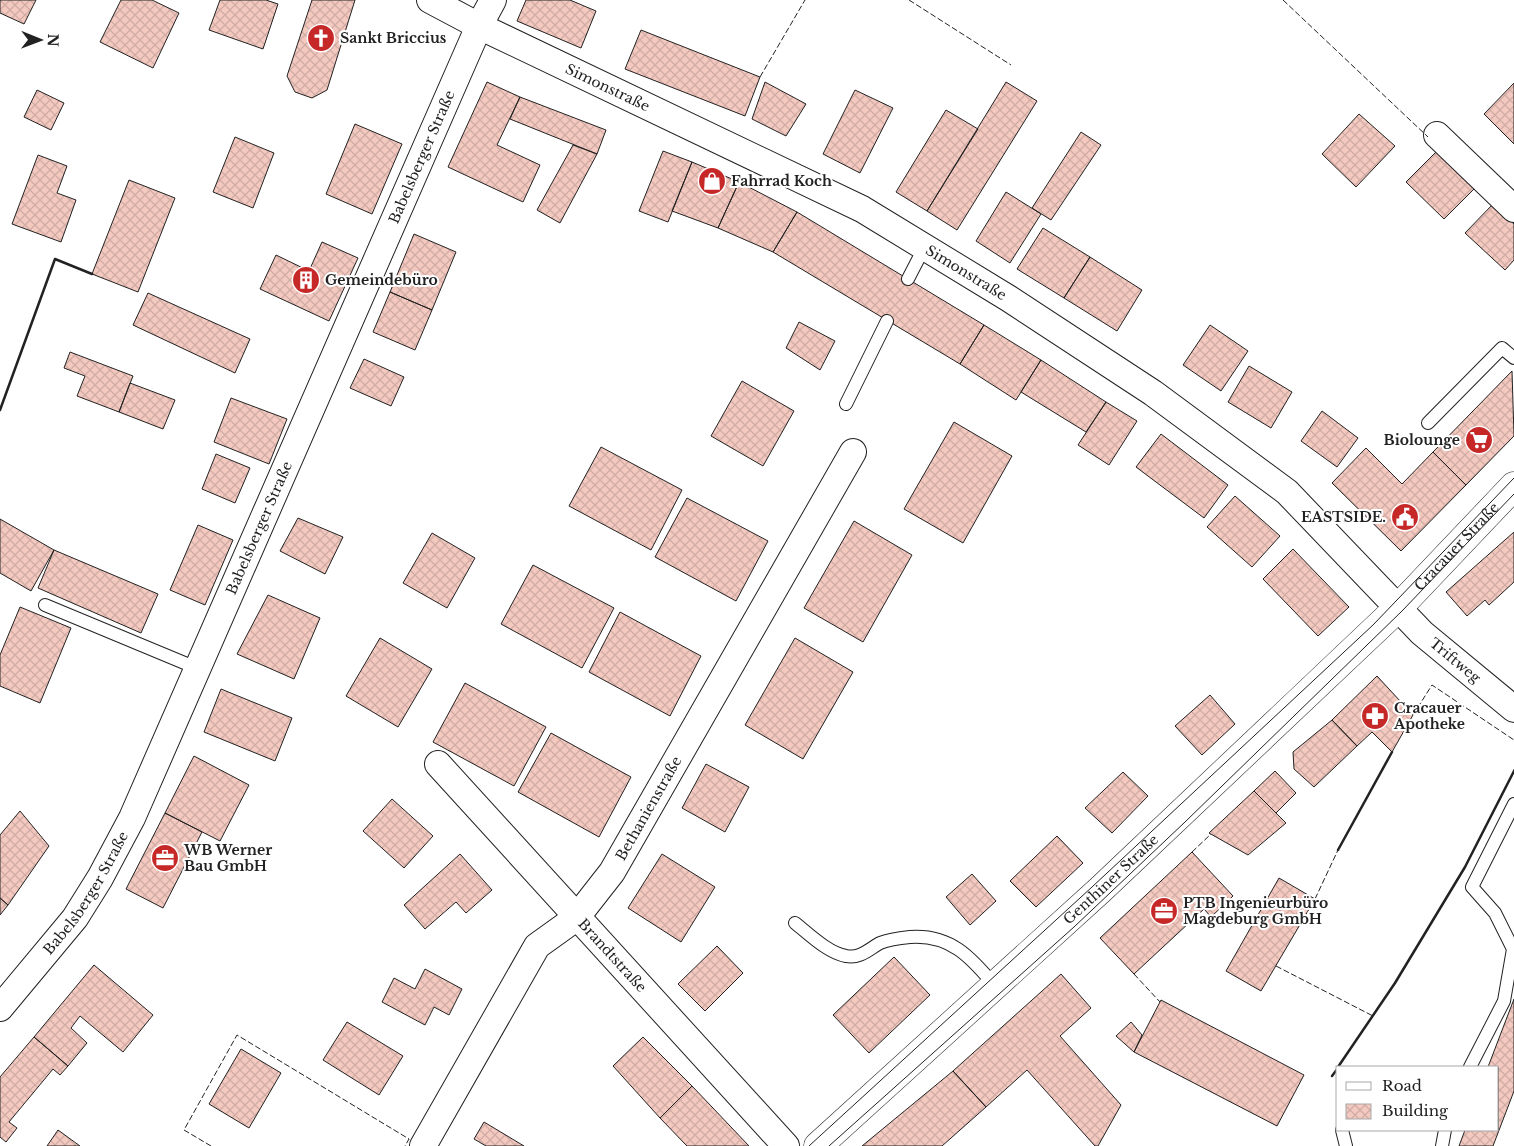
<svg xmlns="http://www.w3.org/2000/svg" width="1514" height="1146" font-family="'Libre Baskerville',serif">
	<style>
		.building { fill: url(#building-cross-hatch); stroke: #222 }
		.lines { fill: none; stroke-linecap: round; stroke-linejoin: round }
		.lane-casing { stroke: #222; stroke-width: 14 }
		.street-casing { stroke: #222; stroke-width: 28 }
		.secondary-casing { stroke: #222; stroke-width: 29 }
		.lane { stroke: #fff; stroke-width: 12 }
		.street { stroke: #fff; stroke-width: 26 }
		.secondary { stroke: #fff; stroke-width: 28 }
		.tram { stroke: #222; stroke-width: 1 }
		.fence { stroke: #222; stroke-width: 1; stroke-dasharray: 6 2.5; stroke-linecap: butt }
		.wall { stroke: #222; stroke-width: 2.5 }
		.labels { text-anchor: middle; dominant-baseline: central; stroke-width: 4; stroke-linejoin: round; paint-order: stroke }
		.poi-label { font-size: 14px; font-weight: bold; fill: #222; stroke: #fff; text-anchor: start }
		.street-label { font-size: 14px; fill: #222; stroke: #fff }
	</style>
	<defs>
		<pattern id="building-cross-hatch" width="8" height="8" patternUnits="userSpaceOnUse" patternTransform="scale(1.25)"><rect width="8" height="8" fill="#f3c9c0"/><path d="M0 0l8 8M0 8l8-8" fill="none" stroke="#d0aca5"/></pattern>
	</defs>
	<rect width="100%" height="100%" fill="#fff"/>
	<path class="building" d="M0,0H36L24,24L0,13Z
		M121,0H152L179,13L153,68L100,42Z
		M220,0H266L278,4L263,49L209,30Z
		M312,0H355L327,90L312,98L295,92L287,76Z
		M526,0H570L596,11L581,48L517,21Z
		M641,30L760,77L745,116L625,69Z
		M487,82L520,97L497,145L540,165L523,202L448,167Z
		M765,82L806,104L786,136L752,119Z
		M1006,82L1037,101L957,230L927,211Z
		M1514,83V144L1484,114Z
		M37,90L64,103L51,130L24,117Z
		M855,90L893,108L860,173L823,154Z
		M520,97L606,130L597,154L510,119Z
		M946,110L978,129L927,211L896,192Z
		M1359,114L1395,146L1356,187L1322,154Z
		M355,124L402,144L372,214L326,194Z
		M1081,132L1101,145L1051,220L1032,208Z
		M235,137L274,153L253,208L213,192Z
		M573,145L597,154L560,223L537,210Z
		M1438,150L1476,187L1444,219L1406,182Z
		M663,151L692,162L668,222L639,211Z
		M38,155L67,166L57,193L76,200L61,242L12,224Z
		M692,162L739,182L718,228L672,211Z
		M129,180L175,198L138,292L92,274Z
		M739,182L797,212L773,252L718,228Z
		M1006,192L1041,214L1010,263L976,241Z
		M1493,204L1514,224V260L1505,270L1465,233Z
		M797,212L984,325L960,364L773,252Z
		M1043,228L1090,257L1064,298L1017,269Z
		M414,234L456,252L432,310L390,292Z
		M322,242L358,258L329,321L260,289L276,255L309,271Z
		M1090,257L1142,290L1117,331L1064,298Z
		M390,292L432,310L415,350L373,332Z
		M148,293L250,339L235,373L133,325Z
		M799,322L835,341L820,370L786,348Z
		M984,325L1041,360L1016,400L960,364Z
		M1210,325L1248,351L1221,391L1183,365Z
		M70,352L133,376L119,412L77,396L85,376L64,368Z
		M364,359L404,377L391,406L350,388Z
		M1041,360L1106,402L1086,432L1021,392Z
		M1249,366L1292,392L1271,428L1228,402Z
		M1512,371L1514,436L1466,485L1433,452Z
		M742,381L794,411L763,466L711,436Z
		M130,383L175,400L163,429L119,412Z
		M231,398L287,419L269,464L214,442Z
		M1106,402L1137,421L1109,465L1078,445Z
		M1322,411L1358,438L1337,467L1301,441Z
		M954,422L1012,456L963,543L904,509Z
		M1161,434L1228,485L1204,518L1136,467Z
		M601,447L682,490L651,550L569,506Z
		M1366,448L1402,484L1433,452L1466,485L1401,551L1332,483Z
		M216,454L250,468L235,503L202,489Z
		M1235,496L1280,536L1252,567L1207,527Z
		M687,498L768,541L736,601L655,557Z
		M298,518L343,537L325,574L280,551Z
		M0,519L54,550L31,591L0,573Z
		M854,521L912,555L863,642L804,608Z
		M198,525L233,540L205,605L170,590Z
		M1514,532V582L1489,605L1485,600L1467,616L1446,592Z
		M432,533L475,558L447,608L403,583Z
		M1293,549L1349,607L1318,636L1263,579Z
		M54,550L158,594L141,633L38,588Z
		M533,565L614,608L582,668L501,624Z
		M268,595L320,618L294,679L237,654Z
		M20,607L71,628L40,703L0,686V655Z
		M620,612L701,656L670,716L589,672Z
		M380,638L432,669L398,727L346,696Z
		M795,638L853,672L803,759L745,725Z
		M1377,676L1413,715L1392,752L1372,732L1357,746L1332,720Z
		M465,683L546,727L514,786L433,742Z
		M221,689L292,718L275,761L204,732Z
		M1210,695L1235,724L1202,755L1175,726Z
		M1332,720L1357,746L1314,787L1294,769L1293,752Z
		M551,733L631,777L599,837L518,792Z
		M194,756L249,785L220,841L165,813Z
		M706,764L749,787L725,832L682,808Z
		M1275,771L1296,793L1276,813L1254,791Z
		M1123,772L1148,796L1112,833L1085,808Z
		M1254,791L1286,823L1248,855L1209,833Z
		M392,799L433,836L404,868L363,831Z
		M20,811L49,846L8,905L0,898V835Z
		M165,813L202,832L163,908L126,889Z
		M1057,836L1083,863L1036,907L1010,881Z
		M1192,852L1233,896L1211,917L1204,909L1134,974L1100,938Z
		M460,854L492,890L466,913L456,902L425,929L404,905Z
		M662,854L715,887L681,942L628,908Z
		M972,874L996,901L970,925L946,897Z
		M1279,878L1315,899L1261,991L1226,971Z
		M0,898L8,905L0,915Z
		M717,946L743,973L705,1011L678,984Z
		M894,957L930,995L869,1053L833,1015Z
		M94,965L153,1015L123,1052L80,1016L71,1028L87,1043L68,1066L34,1037Z
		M425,969L462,989L449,1015L434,1007L425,1025L382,1002L394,978L415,989Z
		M1061,974L1091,1008L1060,1036L1121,1105L1098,1146H1095L1027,1070L986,1107L953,1071Z
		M1514,999V1091L1493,1146H1459L1465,1130H1498V1067H1488Z
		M1161,1000L1304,1075L1277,1126L1134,1052Z
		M347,1022L403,1056L379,1095L323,1060Z
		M1131,1022L1142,1035L1134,1052L1116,1036Z
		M34,1037L68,1066L60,1075L53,1069L9,1122L17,1128L6,1142L0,1137V1077Z
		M643,1037L692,1086L660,1118L613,1066Z
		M241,1049L281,1073L249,1128L209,1104Z
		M953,1071L986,1107L942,1146H862Z
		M692,1086L712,1107L749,1146H687L660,1118Z
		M484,1122L524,1146H486L474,1139Z
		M58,1130L80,1146H47Z"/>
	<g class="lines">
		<g class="lane-casing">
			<path id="lane" d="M908,279L924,248
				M846,404L887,321
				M1428,423L1502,348L1514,358
				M45,605L199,669
				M795,923C809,934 828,953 846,956C860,959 869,949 880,943C890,939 900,938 910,937C950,934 971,957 995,986
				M1470,1067L1504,1001L1513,949L1495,913L1472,887L1514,804
				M1342,1130L1346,1146
				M1442,1146L1445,1130"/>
		</g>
		<g class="street-casing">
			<g id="street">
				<path id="s1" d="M430,0L479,26L862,209L1008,298L1153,393L1287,492L1422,633L1514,709"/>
				<path d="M1437,135L1514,209"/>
				<path id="s2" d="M438,764L786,1146"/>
				<path id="s3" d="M0,1008L75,918L100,878L132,818L479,26L493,0"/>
				<path id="s4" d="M423,1146L537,946L576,918L612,872L853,452"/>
			</g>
		</g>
		<g class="secondary-casing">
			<g id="secondary">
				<path id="s5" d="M818,1146L1100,890L1399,607L1514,486"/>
			</g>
		</g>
		<use href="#lane" class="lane"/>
		<use href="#street" class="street"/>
		<use href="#secondary" class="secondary"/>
		<path class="tram" d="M809,1146L1092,887L1373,625L1514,478
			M829,1146L1074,927L1185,822L1402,611L1514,494"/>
		<path class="fence" d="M909,0L1011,65
			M1283,0L1428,137
			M760,77L805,0
			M1413,715L1432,685L1514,740
			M1514,771V769
			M1192,852L1211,834
			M1315,899L1338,850
			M1276,966L1373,1016
			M1134,974L1160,1002
			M211,1146L184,1130L237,1035L409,1139L405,1146"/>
		<path class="wall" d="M0,410L55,259L92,274
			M1338,850L1392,752
			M1338,1067L1395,983L1465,867L1514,771
			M1332,1076L1338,1068"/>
	</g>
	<defs>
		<g id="church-disc" transform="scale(1.4375)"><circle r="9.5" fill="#c62828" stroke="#fff"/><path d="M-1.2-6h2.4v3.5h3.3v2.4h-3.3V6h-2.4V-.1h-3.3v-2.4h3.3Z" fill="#fff"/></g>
		<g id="shop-disc" transform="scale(1.4375)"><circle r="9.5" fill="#c62828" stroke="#fff"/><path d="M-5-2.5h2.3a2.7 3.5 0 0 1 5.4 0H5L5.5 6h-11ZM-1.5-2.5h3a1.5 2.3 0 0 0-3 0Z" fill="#fff"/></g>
		<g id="building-disc" transform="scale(1.4375)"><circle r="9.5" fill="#c62828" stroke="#fff"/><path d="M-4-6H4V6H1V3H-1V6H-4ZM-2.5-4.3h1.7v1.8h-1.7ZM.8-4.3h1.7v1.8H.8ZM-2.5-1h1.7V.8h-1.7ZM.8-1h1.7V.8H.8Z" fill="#fff"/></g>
		<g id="supermarket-disc" transform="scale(1.4375)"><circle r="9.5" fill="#c62828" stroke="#fff"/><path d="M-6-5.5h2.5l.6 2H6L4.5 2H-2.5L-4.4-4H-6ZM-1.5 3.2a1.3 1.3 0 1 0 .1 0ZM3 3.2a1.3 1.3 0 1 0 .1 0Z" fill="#fff"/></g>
		<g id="civic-disc" transform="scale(1.4375)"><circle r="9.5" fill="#c62828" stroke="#fff"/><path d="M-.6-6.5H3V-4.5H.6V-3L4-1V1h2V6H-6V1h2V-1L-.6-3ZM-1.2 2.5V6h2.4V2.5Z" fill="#fff"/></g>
		<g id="pharmacy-disc" transform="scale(1.4375)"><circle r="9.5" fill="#c62828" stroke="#fff"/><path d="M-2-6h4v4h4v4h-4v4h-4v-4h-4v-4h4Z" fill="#fff"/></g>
		<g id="office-disc" transform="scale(1.4375)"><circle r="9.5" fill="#c62828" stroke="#fff"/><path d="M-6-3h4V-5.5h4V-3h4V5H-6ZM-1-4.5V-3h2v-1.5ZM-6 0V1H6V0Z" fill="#fff"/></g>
	</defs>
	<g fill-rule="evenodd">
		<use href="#church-disc" x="321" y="38"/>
		<use href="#shop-disc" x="712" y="181"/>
		<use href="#building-disc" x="306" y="280"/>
		<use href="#supermarket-disc" x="1479" y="440"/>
		<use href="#civic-disc" x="1405" y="517"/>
		<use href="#pharmacy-disc" x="1375" y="716"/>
		<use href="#office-disc" x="165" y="858"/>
		<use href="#office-disc" x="1164" y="911"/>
	</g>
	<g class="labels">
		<g class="poi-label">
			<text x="340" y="38">Sankt Briccius</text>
			<text x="731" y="181">Fahrrad Koch</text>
			<text x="325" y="280">Gemeindebüro</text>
			<text x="1460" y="440" text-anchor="end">Biolounge</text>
			<text x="1386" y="517" text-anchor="end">EASTSIDE.</text>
			<text x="1394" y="708">Cracauer<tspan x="1394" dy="16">Apotheke</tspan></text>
			<text x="184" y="850">WB Werner<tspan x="184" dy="16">Bau GmbH</tspan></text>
			<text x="1183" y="903">PTB Ingenieurbüro<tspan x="1183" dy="16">Magdeburg GmbH</tspan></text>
		</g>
		<g class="street-label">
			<text stroke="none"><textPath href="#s1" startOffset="198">Simonstraße</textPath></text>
			<text stroke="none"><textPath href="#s3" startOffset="954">Babelsberger Straße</textPath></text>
			<text stroke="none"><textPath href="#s1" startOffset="602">Simonstraße</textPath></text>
			<text stroke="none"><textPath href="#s3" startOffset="549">Babelsberger Straße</textPath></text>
			<text stroke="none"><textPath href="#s5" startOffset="876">Cracauer Straße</textPath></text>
			<text stroke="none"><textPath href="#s1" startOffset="1229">Triftweg</textPath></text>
			<text stroke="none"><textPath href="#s4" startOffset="410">Bethanienstraße</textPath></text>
			<text stroke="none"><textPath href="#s5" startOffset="396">Genthiner Straße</textPath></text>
			<text stroke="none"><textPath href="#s3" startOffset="144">Babelsberger Straße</textPath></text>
			<text stroke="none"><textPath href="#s2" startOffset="259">Brandtstraße</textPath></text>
		</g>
	</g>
	<rect x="1336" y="1066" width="162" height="65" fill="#ffffff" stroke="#a7a7a7"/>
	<rect x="1346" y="1082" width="25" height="8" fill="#ffffff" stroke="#a7a7a7"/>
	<text x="1382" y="1091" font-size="15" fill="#222222">Road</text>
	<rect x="1346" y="1104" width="25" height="15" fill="url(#building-cross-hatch)" stroke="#a7a7a7"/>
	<text x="1382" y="1116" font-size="15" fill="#222222">Building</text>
	<g transform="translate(40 40) rotate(91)" stroke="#ffffff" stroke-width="4" paint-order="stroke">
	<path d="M0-4L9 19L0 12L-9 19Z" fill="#222222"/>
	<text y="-8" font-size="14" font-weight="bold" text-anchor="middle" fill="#222222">N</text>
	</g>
</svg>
